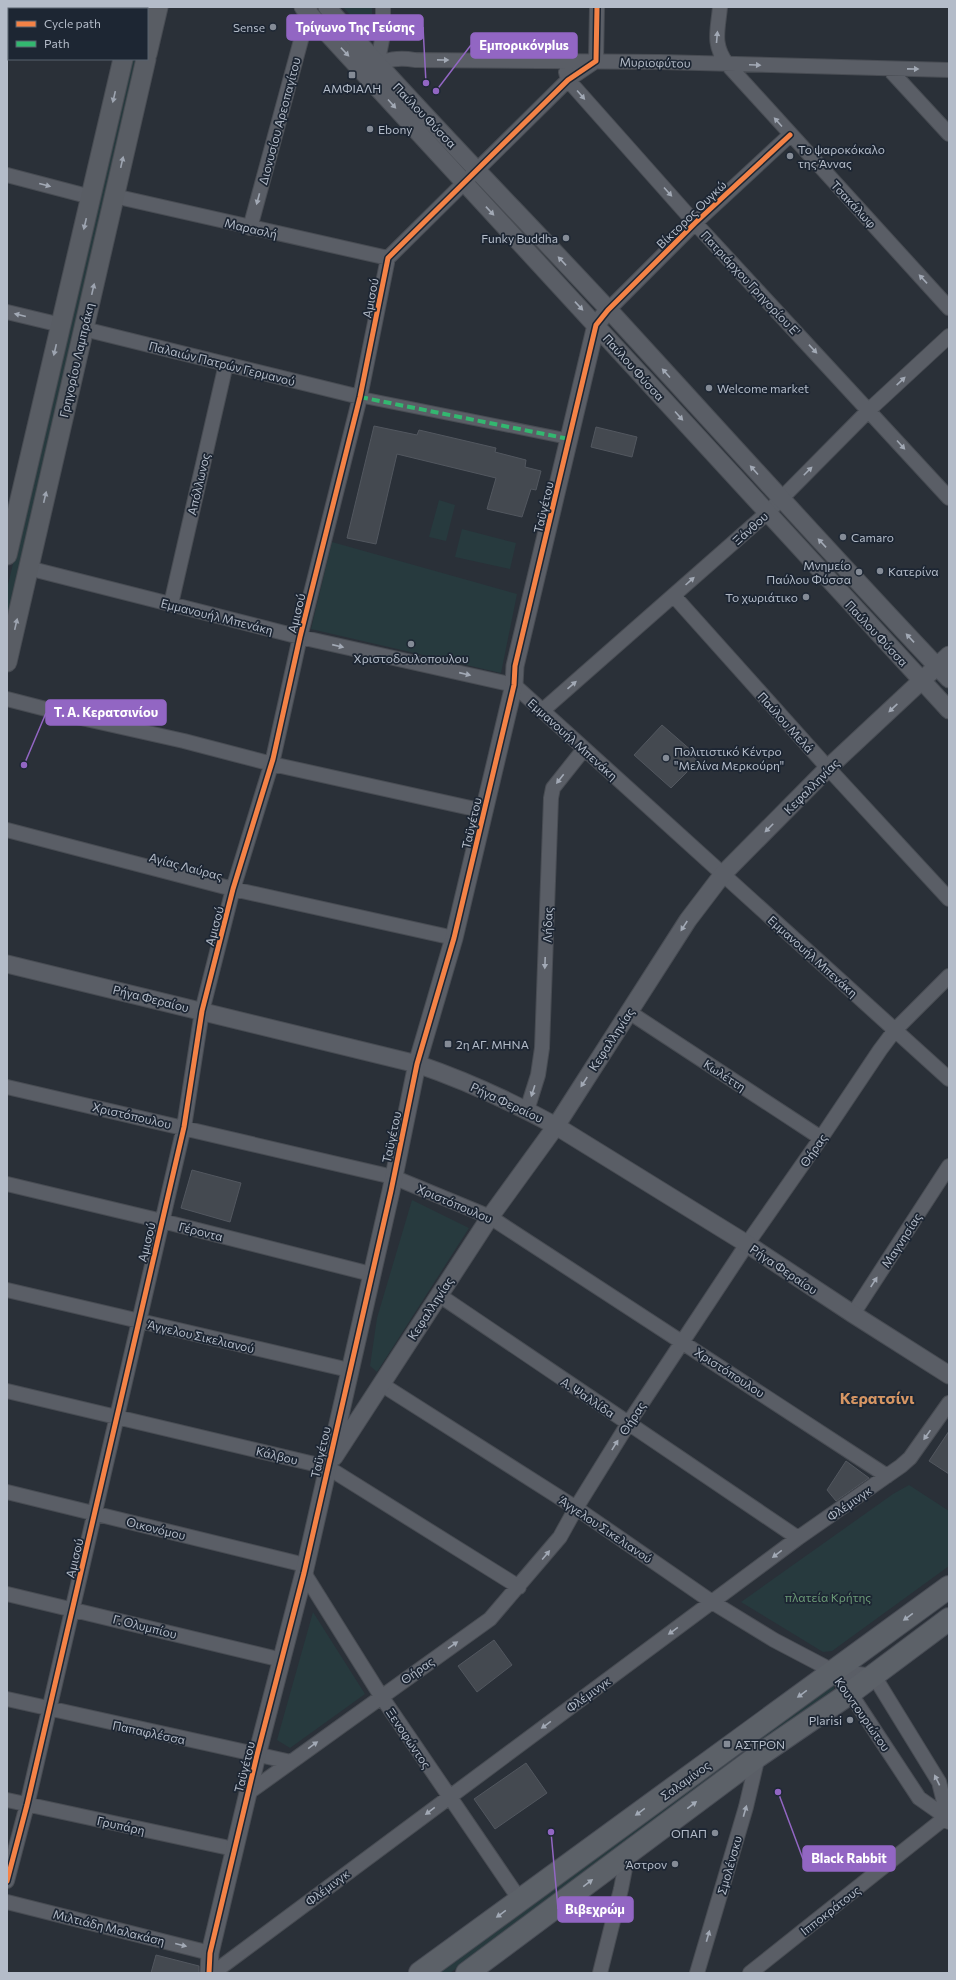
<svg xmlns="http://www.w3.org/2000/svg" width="956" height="1980" font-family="Commissioner,sans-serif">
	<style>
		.green { fill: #273a3e }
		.building { fill: #444950; stroke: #52575f }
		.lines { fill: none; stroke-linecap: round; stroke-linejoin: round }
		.pedestrian-casing { stroke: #484c53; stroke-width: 12 }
		.minor-casing { stroke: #484c53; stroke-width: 16 }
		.tertiary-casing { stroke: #484c53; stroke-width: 19 }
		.secondary-casing { stroke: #484c53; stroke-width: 21 }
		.primary-casing { stroke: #484c55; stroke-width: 24 }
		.pedestrian { stroke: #5a5e66; stroke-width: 10 }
		.minor { stroke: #5a5e66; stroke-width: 14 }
		.tertiary { stroke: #5a5e66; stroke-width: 17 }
		.secondary { stroke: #595d64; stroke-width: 19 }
		.primary { stroke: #5c6168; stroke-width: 22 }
		.quiet { stroke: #33b770; stroke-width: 4; stroke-dasharray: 8 4; stroke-linecap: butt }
		.cycleway-casing { stroke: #1d2633; stroke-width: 8 }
		.cycleway { stroke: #f48246; stroke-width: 5 }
		.oneway { fill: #a2a9b5 }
		.oneway2 { fill: #9da4b0 }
		.oneway3 { fill: #a2aab6 }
		.poi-dot { fill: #848b96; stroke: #1d2633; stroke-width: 1.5 }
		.labels { text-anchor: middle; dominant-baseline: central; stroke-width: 3.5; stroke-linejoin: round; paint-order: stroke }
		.poi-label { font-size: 12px; fill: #b4bcc9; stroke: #1d2633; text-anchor: start }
		.street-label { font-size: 12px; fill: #b4bcc9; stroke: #1d2633 }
		.park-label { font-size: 12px; fill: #6b9a76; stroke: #1d2633 }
		.district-label { font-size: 16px; font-weight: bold; fill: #d59563; stroke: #1d2633 }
		.leader { fill: none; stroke: #9266c3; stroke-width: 1.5 }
		.callout-dot { fill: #9266c3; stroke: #1d2633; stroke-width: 1.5 }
		.callout { fill: #9266c3; stroke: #9266c3; stroke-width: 1.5 }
		.callout-label { font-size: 13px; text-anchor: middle; font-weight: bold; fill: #fff }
	</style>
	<rect width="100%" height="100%" fill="#2a3038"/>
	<path class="green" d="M343,7H372V23L363,29Z
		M132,59H137L7,661V589Z
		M439,500L455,505L446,541L429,537Z
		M462,529L516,543L510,569L455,557Z
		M332,542L517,594L501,673L311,629Z
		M412,1200L469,1228L377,1372L370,1366L377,1318Z
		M909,1485L949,1511V1566L832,1651L823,1652L741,1602L893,1494Z
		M313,1612L365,1694L290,1748L277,1740Z
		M834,1684V1689L450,1973H434Z"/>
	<path class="building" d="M374,426L417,435L419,430L496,448L495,452L526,460L525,467L541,471L536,490L531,489L522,517L487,509L496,478L397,454L376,544L347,538Z
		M596,427L637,437L632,457L591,447Z
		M662,725L693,752L690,755L698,761L671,788L634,755Z
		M192,1170L241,1183L230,1222L181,1208Z
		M949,1431V1474L929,1461Z
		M846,1461L869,1478L836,1501L827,1490Z
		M494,1640L512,1665L477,1692L458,1666Z
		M526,1763L547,1793L495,1829L474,1799Z
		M156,1955L199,1966V1973H151Z"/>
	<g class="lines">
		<g class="pedestrian-casing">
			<path id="pedestrian" d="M360,397L569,439"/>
		</g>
		<g class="minor-casing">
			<path id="minor" d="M720,7C718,30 712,44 727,64L949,308
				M377,65L383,35V7
				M889,69L949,134
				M371,70C383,59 399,57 415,60L661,62L949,70
				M566,72L568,80L695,223L949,498
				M7,175L91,197
				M114,196L388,258
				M250,228L310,7
				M608,310L695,223L790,135
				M7,312L61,325
				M84,329L360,397
				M28,568L300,637L514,685L949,1079
				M674,596L828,768L949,899
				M171,604L226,364
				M7,699L77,717L184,741L272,764L484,811
				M542,711L767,513L869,410L949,336
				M7,830L233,889L454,938
				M629,1012L821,1138
				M7,1087L393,1177L490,1217L887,1476
				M527,1110L538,1075L542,1048L551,798L553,788L584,749
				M7,1184L162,1221L371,1274
				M7,1290L349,1370
				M439,1295L798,1538
				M853,1314L949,1166
				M381,1384L576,1508L712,1602L774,1640L833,1671L874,1676L939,1782L949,1822
				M7,1391L327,1467L519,1587
				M7,1492L305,1565
				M304,1573L381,1696L520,1900
				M7,1594L282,1660
				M833,1671L850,1693L919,1798L946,1817
				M7,1699L291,1762
				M248,1793L490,1619L560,1537L576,1508L628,1424L747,1244L821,1138L880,1050L895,1030L949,976
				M7,1800L234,1849
				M7,1881L27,1805L184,1127L202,1011L233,889L273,759L300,637L360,397L388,258L568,80L596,61L597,7
				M7,1902L210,1953
				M213,1973L798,1538L901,1466L910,1458L949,1403
				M600,1973L621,1889L628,1853
				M697,1973L746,1807L758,1756
				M750,1973L946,1817"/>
		</g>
		<g class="tertiary-casing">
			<path id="tertiary" d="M303,7L949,710
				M327,7C418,111 515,209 609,310C722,433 834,558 949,679
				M7,964L417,1064C464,1080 512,1102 556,1126L747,1244L853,1314L949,1375
				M334,1457L490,1217L556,1126L688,920L723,874L828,768L949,655
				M209,1973L210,1953L257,1755L304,1573L391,1191L417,1064L454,938L514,685L515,666L596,325L608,310"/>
		</g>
		<g class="secondary-casing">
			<path id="secondary" d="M135,9V7
				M147,54L158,7
				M7,555L123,59
				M7,662L146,59"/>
		</g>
		<g class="primary-casing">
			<path id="primary" d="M420,1973L949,1587
				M467,1973L758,1756L850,1693L949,1619"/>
		</g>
		<use href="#pedestrian" class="pedestrian"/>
		<use href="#minor" class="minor"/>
		<use href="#tertiary" class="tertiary"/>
		<use href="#secondary" class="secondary"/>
		<use href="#primary" class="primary"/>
		<path class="quiet" d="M360,397L569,439"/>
		<g class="cycleway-casing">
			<path id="cycleway" d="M7,1881L27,1805L184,1127L202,1011L233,889L273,759L300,637L360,397L388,258L568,80L596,61L597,7
				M209,1973L210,1953L257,1755L304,1573L391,1191L417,1064L454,938L514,685L515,666L596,325L608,310L695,223L790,135"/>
		</g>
		<use href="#cycleway" class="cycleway"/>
	</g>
	<defs><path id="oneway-solid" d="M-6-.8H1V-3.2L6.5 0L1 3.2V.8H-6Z"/></defs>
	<g class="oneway">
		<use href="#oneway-solid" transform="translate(717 37) rotate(-85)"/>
		<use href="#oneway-solid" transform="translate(345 52) rotate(47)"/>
		<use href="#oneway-solid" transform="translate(443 60) rotate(1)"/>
		<use href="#oneway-solid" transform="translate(755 65) rotate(2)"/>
		<use href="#oneway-solid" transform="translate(913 69) rotate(1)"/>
		<use href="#oneway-solid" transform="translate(581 95) rotate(49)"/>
		<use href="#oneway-solid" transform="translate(392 104) rotate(48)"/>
		<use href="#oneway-solid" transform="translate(778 122) rotate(-132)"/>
		<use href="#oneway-solid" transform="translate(45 185) rotate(15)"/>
		<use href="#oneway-solid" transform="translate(668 192) rotate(48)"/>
		<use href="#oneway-solid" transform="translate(258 199) rotate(105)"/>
		<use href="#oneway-solid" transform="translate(490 211) rotate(47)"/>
		<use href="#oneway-solid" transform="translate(562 261) rotate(-133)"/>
		<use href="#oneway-solid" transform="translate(923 279) rotate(-133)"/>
		<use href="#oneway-solid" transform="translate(579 306) rotate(47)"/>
		<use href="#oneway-solid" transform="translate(20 315) rotate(-166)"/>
		<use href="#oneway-solid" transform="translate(813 349) rotate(47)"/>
		<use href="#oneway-solid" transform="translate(666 373) rotate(-132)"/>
		<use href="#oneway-solid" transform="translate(901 381) rotate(-43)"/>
		<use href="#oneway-solid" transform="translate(679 416) rotate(48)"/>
		<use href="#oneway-solid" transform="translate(901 445) rotate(48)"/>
		<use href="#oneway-solid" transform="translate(754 470) rotate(-132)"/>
		<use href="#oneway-solid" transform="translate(808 471) rotate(-45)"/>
		<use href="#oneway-solid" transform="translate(822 543) rotate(-133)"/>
		<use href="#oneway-solid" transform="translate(690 581) rotate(-42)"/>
		<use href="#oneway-solid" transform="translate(910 638) rotate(-133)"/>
		<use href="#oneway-solid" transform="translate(338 646) rotate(13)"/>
		<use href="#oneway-solid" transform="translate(465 674) rotate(13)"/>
		<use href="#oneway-solid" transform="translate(572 685) rotate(-41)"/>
		<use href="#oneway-solid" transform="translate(893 708) rotate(137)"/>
		<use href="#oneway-solid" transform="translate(560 779) rotate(128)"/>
		<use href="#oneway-solid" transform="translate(769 828) rotate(135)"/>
		<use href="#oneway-solid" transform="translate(684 926) rotate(123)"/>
		<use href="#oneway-solid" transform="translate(545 963) rotate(92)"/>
		<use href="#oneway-solid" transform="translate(584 1082) rotate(123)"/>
		<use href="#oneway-solid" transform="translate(533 1091) rotate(108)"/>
		<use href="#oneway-solid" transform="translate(874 1282) rotate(-57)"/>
		<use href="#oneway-solid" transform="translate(927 1435) rotate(125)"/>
		<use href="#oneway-solid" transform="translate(615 1445) rotate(-58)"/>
		<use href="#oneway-solid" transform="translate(777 1554) rotate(143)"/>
		<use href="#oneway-solid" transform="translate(546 1555) rotate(-50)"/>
		<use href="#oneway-solid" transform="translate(673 1631) rotate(144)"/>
		<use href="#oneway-solid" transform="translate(453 1645) rotate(-35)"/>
		<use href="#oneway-solid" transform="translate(546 1725) rotate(144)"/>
		<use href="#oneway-solid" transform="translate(313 1745) rotate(-36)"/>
		<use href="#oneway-solid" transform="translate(937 1780) rotate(-116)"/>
		<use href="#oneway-solid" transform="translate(430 1811) rotate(143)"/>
		<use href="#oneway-solid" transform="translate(745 1811) rotate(-74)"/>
		<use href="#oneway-solid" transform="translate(708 1936) rotate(-74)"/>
		<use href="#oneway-solid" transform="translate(181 1945) rotate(14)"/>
	</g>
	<g class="oneway2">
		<use href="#oneway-solid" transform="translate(114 97) rotate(103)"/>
		<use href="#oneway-solid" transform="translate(122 162) rotate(-77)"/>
		<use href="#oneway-solid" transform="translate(85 224) rotate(103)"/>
		<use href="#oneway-solid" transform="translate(93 289) rotate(-77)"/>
		<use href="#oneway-solid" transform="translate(55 350) rotate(103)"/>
		<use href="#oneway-solid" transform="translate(45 497) rotate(-77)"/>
		<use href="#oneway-solid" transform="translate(16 624) rotate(-77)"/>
	</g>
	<g class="oneway3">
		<use href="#oneway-solid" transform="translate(908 1617) rotate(144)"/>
		<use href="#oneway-solid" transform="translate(802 1694) rotate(144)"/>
		<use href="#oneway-solid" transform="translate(692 1805) rotate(-37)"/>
		<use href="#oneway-solid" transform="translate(640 1812) rotate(144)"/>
		<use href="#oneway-solid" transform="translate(588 1883) rotate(-37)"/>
		<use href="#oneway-solid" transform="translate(501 1914) rotate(144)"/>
	</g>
	<g class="poi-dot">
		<circle cx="273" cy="27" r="4"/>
		<rect x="348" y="71" width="8" height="8" rx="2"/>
		<circle cx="370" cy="129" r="4"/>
		<circle cx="790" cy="156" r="4"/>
		<circle cx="566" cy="238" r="4"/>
		<circle cx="709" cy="388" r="4"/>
		<circle cx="843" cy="537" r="4"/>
		<circle cx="880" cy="571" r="4"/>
		<circle cx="859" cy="572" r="4"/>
		<circle cx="806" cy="597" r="4"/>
		<circle cx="411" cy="644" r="4"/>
		<circle cx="666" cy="758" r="4"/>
		<rect x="444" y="1040" width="8" height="8" rx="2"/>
		<circle cx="850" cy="1720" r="4"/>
		<rect x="723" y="1740" width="8" height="8" rx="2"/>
		<circle cx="715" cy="1833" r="4"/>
		<circle cx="675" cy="1864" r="4"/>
	</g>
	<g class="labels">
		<g class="poi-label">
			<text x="265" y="27" text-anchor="end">Sense</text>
			<text x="352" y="88" text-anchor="middle">ΑΜΦΙΑΛΗ</text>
			<text x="378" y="129">Ebony</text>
			<text x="798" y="149">Το ψαροκόκαλο<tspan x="798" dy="14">της Άννας</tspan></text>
			<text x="558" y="238" text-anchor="end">Funky Buddha</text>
			<text x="717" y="388">Welcome market</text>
			<text x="851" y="537">Camaro</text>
			<text x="851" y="565" text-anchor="end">Μνημείο<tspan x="851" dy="14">Παύλου Φύσσα</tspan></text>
			<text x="888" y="571">Κατερίνα</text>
			<text x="798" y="597" text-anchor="end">Το χωριάτικο</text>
			<text x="411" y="658" text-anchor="middle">Χριστοδουλοπουλου</text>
			<text x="674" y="751">Πολιτιστικό Κέντρο<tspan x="674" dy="14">"Μελίνα Μερκούρη"</tspan></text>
			<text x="456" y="1044">2η ΑΓ. ΜΗΝΑ</text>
			<text x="842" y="1720" text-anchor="end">Plarisi</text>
			<text x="735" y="1744">ΑΣΤΡΟΝ</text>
			<text x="707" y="1833" text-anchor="end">ΟΠΑΠ</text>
			<text x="667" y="1864" text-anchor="end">Άστρον</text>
		</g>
		<g class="street-label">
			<text transform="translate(655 62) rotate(1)">Μυριοφύτου</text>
			<text transform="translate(425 115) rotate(46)">Παύλου Φύσσα</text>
			<text transform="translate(279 121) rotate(-75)">Διονυσίου Αρεοπαγίτου</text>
			<text transform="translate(854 204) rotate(47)">Τσακάλωφ</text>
			<text transform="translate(691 214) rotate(-44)">Βίκτορος Ουγκώ</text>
			<text transform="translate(251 228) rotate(13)">Μαρασλή</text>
			<text transform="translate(751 283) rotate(47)">Πατριάρχου Γρηγορίου Ε'</text>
			<text transform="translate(370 298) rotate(-79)">Αμισού</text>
			<text transform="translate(76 360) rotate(-77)">Γρηγορίου Λαμπράκη</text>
			<text transform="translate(222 363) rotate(14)">Παλαιών Πατρών Γερμανού</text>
			<text transform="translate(634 367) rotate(48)">Παύλου Φύσσα</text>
			<text transform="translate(198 484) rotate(-77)">Απόλλωνος</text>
			<text transform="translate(543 507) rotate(-77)">Ταϋγέτου</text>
			<text transform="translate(750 528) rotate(-42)">Ξάνθου</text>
			<text transform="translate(296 613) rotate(-76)">Αμισού</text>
			<text transform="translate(217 616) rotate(14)">Εμμανουήλ Μπενάκη</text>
			<text transform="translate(877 633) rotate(47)">Παύλου Φύσσα</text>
			<text transform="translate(786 722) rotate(48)">Παύλου Μελά</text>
			<text transform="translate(573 739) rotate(42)">Εμμανουήλ Μπενάκη</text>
			<text transform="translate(811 786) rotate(-45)">Κεφαλληνίας</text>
			<text transform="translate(471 823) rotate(-77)">Ταϋγέτου</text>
			<text transform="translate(186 866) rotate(15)">Αγίας Λαύρας</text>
			<text transform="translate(547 925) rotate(-88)">Λήδας</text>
			<text transform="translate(214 926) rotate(-75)">Αμισού</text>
			<text transform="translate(813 956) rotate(42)">Εμμανουήλ Μπενάκη</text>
			<text transform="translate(151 998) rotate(14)">Ρήγα Φεραίου</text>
			<text transform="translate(611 1039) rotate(-57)">Κεφαλληνίας</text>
			<text transform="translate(725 1075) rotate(33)">Κωλέττη</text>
			<text transform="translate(507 1102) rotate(25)">Ρήγα Φεραίου</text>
			<text transform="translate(132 1115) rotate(13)">Χριστόπουλου</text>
			<text transform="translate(391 1137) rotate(-78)">Ταϋγέτου</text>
			<text transform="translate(813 1150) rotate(-55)">Θήρας</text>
			<text transform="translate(455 1203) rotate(23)">Χριστόπουλου</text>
			<text transform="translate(201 1231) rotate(14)">Γέροντα</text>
			<text transform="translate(901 1240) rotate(-57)">Μαγνησίας</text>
			<text transform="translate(146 1242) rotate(-76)">Αμισού</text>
			<text transform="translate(784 1269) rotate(34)">Ρήγα Φεραίου</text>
			<text transform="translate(430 1308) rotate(-57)">Κεφαλληνίας</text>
			<text transform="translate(201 1336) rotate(13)">Άγγελου Σικελιανού</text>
			<text transform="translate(730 1372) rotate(33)">Χριστόπουλου</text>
			<text transform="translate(588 1397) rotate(34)">Α. Ψαλλίδα</text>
			<text transform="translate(632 1418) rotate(-57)">Θήρας</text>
			<text transform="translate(320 1452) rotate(-77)">Ταϋγέτου</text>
			<text transform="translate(277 1455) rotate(13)">Κάλβου</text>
			<text transform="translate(849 1503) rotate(-35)">Φλέμινγκ</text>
			<text transform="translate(156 1528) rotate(14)">Οικονόμου</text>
			<text transform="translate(606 1529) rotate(34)">Άγγελου Σικελιανού</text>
			<text transform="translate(74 1558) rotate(-76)">Αμισού</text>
			<text transform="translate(145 1626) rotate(14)">Γ. Ολυμπίου</text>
			<text transform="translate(417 1670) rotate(-35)">Θήρας</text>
			<text transform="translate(588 1694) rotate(-36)">Φλέμινγκ</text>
			<text transform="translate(863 1714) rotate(55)">Κουντουριώτου</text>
			<text transform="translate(149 1732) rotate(12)">Παπαφλέσσα</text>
			<text transform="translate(409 1738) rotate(56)">Ξενοφώντος</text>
			<text transform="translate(244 1767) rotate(-76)">Ταϋγέτου</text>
			<text transform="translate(685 1780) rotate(-36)">Σαλαμίνος</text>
			<text transform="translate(121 1825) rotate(12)">Γρυπάρη</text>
			<text transform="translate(729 1865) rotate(-74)">Σμολένσκυ</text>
			<text transform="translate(327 1887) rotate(-37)">Φλέμινγκ</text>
			<text transform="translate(830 1910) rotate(-38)">Ιπποκράτους</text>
			<text transform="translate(109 1927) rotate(14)">Μιλτιάδη Μαλακάση</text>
		</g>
		<g class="park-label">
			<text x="828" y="1597">πλατεία Κρήτης</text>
		</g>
		<g class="district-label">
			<text x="877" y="1397">Κερατσίνι</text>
		</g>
	</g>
	<path class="leader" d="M426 83L423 27M436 91L471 45M24 765L46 713M778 1792L803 1859M551 1832L558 1909"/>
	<g class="callout-dot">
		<circle cx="426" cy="83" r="4"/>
		<circle cx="436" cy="91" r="4"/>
		<circle cx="24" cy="765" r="4"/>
		<circle cx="778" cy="1792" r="4"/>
		<circle cx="551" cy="1832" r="4"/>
	</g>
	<g class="callout">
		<rect x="287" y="15" width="136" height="25" rx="4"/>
		<rect x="471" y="33" width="106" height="25" rx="4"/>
		<rect x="46" y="700" width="120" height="25" rx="4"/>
		<rect x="803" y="1846" width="92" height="25" rx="4"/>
		<rect x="558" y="1897" width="75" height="25" rx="4"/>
	</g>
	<g class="callout-label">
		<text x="355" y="32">Τρίγωνο Της Γεύσης</text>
		<text x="524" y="50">Εμπορικόνplus</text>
		<text x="106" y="717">Τ. Α. Κερατσινίου</text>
		<text x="849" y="1863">Black Rabbit</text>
		<text x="595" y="1914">Βιβεχρώμ</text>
	</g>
	<rect width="956" height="1980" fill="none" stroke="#b4bcc9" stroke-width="16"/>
	<rect x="8" y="8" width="140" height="52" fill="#1d2633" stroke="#59626f"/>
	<rect x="16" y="21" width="20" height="6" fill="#f48246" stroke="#59626f"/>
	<text x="44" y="28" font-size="12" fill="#b4bcc9">Cycle path</text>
	<rect x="16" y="41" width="20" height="6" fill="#33b770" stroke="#59626f"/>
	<text x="44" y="48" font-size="12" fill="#b4bcc9">Path</text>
</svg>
